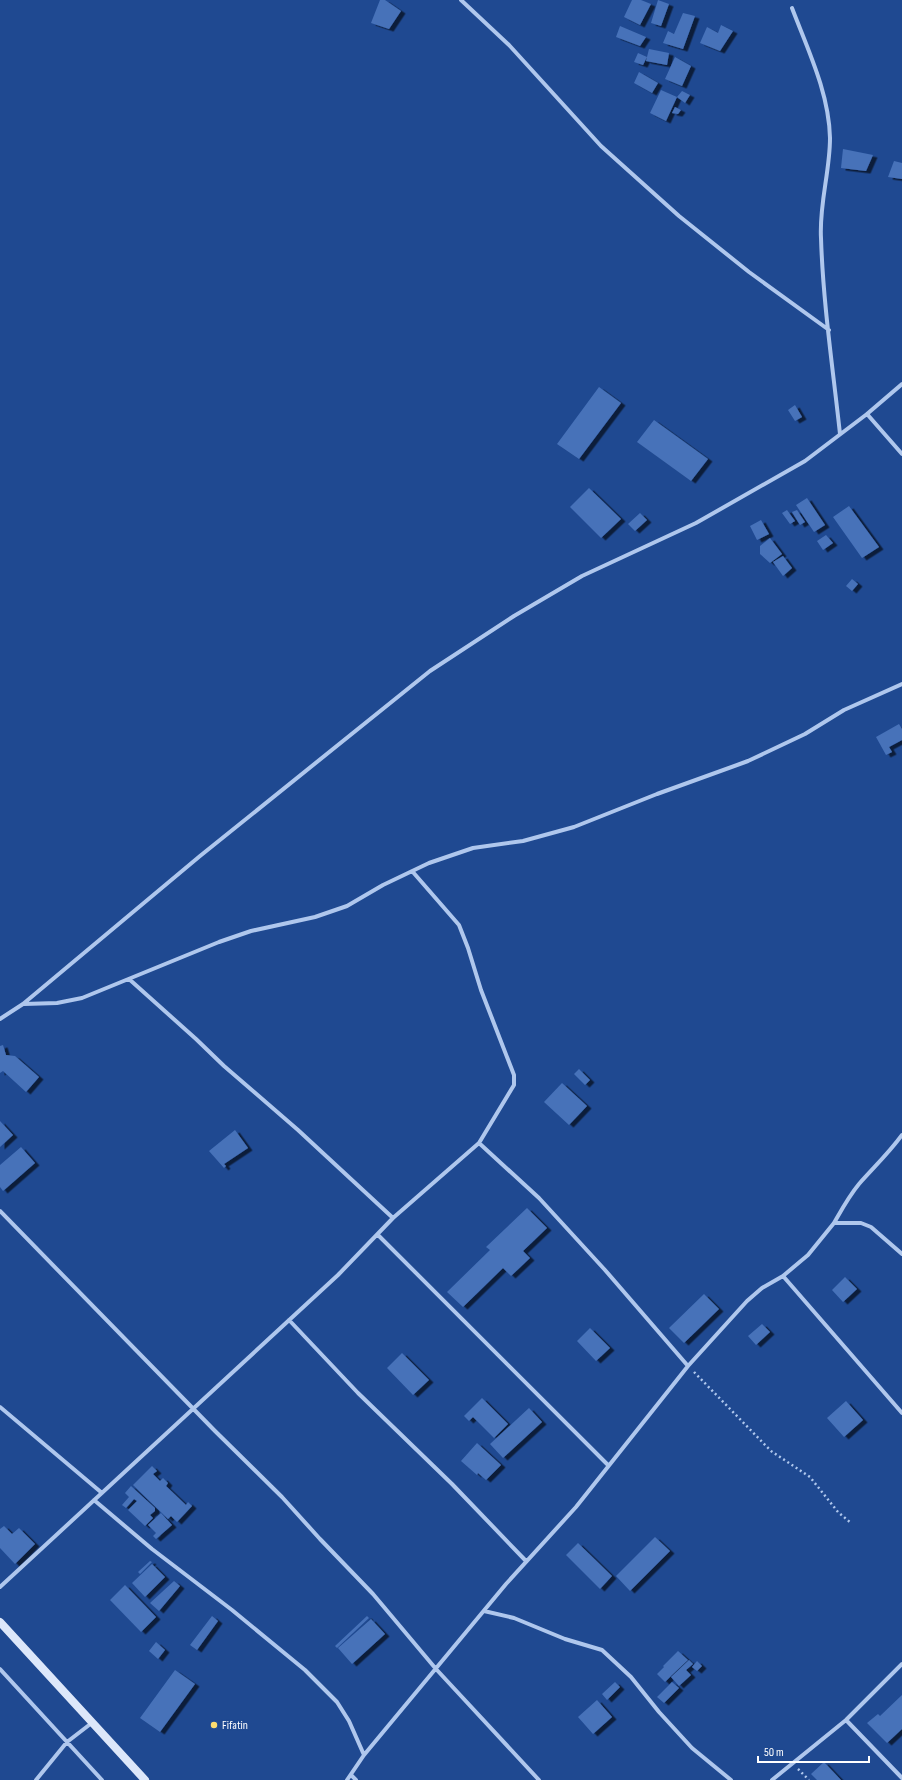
<svg xmlns="http://www.w3.org/2000/svg" width="902" height="1780" font-family="'Sofia Sans Condensed',sans-serif">
	<style>
		.building { fill: #4772b9; filter: url(#shadow) }
		.lines { fill: none; stroke-linecap: round; stroke-linejoin: round }
		.path { stroke: #afc7ed; stroke-width: 2.5; stroke-dasharray: 2 3; stroke-linecap: butt }
		.minor { stroke: #afc7ed; stroke-width: 4 }
		.secondary { stroke: #dce7fa; stroke-width: 8 }
		.poi-dot { fill: #fcdc6f; stroke: #1f4991; stroke-width: 1.5 }
		.labels { text-anchor: middle; dominant-baseline: central; stroke-width: 3.5; stroke-linejoin: round; paint-order: stroke }
		.poi-label { font-size: 12px; fill: #fff; stroke: #1f4991; text-anchor: start }
	</style>
	<defs>
		<filter id="shadow"><feDropShadow dx="4.5" dy="2.5" stdDeviation="0" flood-color="#0009"/></filter>
	</defs>
	<rect width="100%" height="100%" fill="#1f4991"/>
	<path class="building" d="M380,0H385L401,11L389,29L371,23Z
		M632,0H641L651,4L640,25L624,17Z
		M658,0L669,4L661,26L651,23Z
		M683,13L695,16L683,49L663,43L668,31L674,34Z
		M721,25L733,31L720,51L700,43L707,27L718,33Z
		M620,26L646,37L640,46L616,37Z
		M649,49L669,53L667,65L646,61Z
		M638,53L647,57L643,65L634,62Z
		M675,57L691,66L682,86L665,79Z
		M639,72L658,83L652,93L634,83Z
		M661,90L677,97L682,91L690,95L685,103L677,97L666,121L650,113Z
		M675,107L681,110L678,114L672,113Z
		M843,149L873,155L866,171L841,168Z
		M894,161L902,163V179L888,177Z
		M599,387L621,403L579,459L557,444Z
		M795,405L802,417L795,421L788,410Z
		M654,420L708,459L691,481L637,442Z
		M589,488L621,519L601,538L570,507Z
		M807,498L825,525L814,532L796,505Z
		M849,506L879,547L862,558L833,517Z
		M787,510L795,521L790,524L782,513Z
		M797,510L805,522L800,525L792,512Z
		M640,513L647,520L635,531L628,524Z
		M761,520L769,534L757,540L750,526Z
		M826,535L833,543L823,550L817,541Z
		M770,538L782,554L770,563L760,554V546Z
		M783,556L792,568L783,576L773,562Z
		M852,579L858,584L852,591L846,586Z
		M899,724L902,729V740L889,747L892,752L886,755L876,737Z
		M3,1045L6,1055L15,1056L39,1077L26,1092L3,1071L0,1073V1046Z
		M579,1069L590,1080L585,1085L574,1074Z
		M562,1083L587,1106L569,1125L544,1102Z
		M0,1121L13,1135L0,1147Z
		M235,1130L248,1148L224,1164L226,1166L224,1168L209,1151Z
		M21,1147L35,1163L3,1191L0,1187V1165Z
		M527,1208L547,1228L523,1251L530,1258L511,1276L503,1268L463,1307L447,1292L490,1250L486,1247Z
		M845,1277L857,1289L843,1302L832,1290Z
		M704,1294L719,1309L684,1343L669,1328Z
		M762,1324L770,1332L756,1345L748,1336Z
		M590,1328L610,1348L596,1361L577,1341Z
		M402,1353L429,1380L413,1395L387,1368Z
		M482,1398L508,1424L494,1438L473,1417L469,1421L464,1416Z
		M846,1401L863,1420L844,1437L827,1418Z
		M529,1408L542,1422L503,1458L490,1444Z
		M477,1443L501,1465L486,1480L478,1473L477,1475L461,1461Z
		M152,1466L157,1471L153,1474L160,1481L163,1478L168,1483L166,1486L186,1505L188,1502L192,1506L177,1522L171,1516L168,1519L133,1485Z
		M131,1486L155,1508V1511L150,1515L153,1518L145,1526L128,1510L137,1501L134,1499L126,1508L122,1505L129,1497L125,1493Z
		M161,1513L172,1525L156,1539L153,1536L156,1533L148,1525Z
		M4,1526L12,1534L19,1528L35,1544L15,1564L0,1548V1529Z
		M655,1537L670,1551L630,1591L616,1576Z
		M578,1543L612,1576L600,1589L566,1555Z
		M150,1561L152,1562L140,1574L138,1572Z
		M152,1564L165,1577L145,1597L132,1583Z
		M174,1581L180,1586L159,1611L150,1603Z
		M125,1585L156,1617L141,1632L110,1600Z
		M212,1616L218,1621L197,1650L190,1645Z
		M367,1616L369,1618L337,1648L335,1646Z
		M371,1619L385,1634L352,1664L338,1648Z
		M156,1642L165,1650L158,1659L149,1651Z
		M678,1651L688,1660L672,1675L663,1666Z
		M689,1660L693,1664L686,1670L691,1675L679,1686L671,1677Z
		M697,1661L702,1666L697,1671L692,1667Z
		M664,1667L672,1675L665,1682L657,1674Z
		M175,1670L195,1684L160,1732L140,1718Z
		M615,1682L620,1687L607,1700L602,1694Z
		M672,1682L679,1688L664,1703L657,1697Z
		M902,1695V1729L887,1743L867,1723L878,1714L880,1716Z
		M597,1700L612,1717L593,1734L578,1717Z
		M824,1762L841,1780H817L811,1774Z"/>
	<g class="lines">
		<path class="path" d="M694,1372L771,1451L810,1477L838,1512L851,1523
			M798,1769L809,1780"/>
		<path class="minor" d="M461,0L509,45L601,146L679,216L749,272L829,330
			M792,8C808,50 829,93 830,138C830,172 819,204 821,238C823,303 833,369 840,434
			M867,414L902,454
			M129,979L196,1039L224,1066L298,1130L393,1218
			M24,1004L57,1003L82,998L219,942L251,931L315,917L347,906L383,885L429,863L473,848L523,841L574,827L657,794L748,761L805,734L844,710L902,684
			M0,1019L23,1004L200,856L430,671L514,616L582,576L696,523L805,461L867,414L902,384
			M479,1143L539,1198L605,1270L688,1366
			M0,1211L215,1431L282,1497L320,1539L373,1594L436,1669L539,1780
			M834,1223C842,1209 849,1196 859,1184C874,1167 889,1153 902,1135
			M378,1235L608,1465
			M783,1276L902,1413
			M289,1320L358,1393L452,1484L526,1561
			M0,1407L102,1493
			M94,1500L152,1549L232,1610L305,1670L337,1702L349,1721L364,1755
			M0,1587L338,1275L393,1218L479,1143L514,1085V1075L481,990L468,948L459,925L412,871
			M484,1611L514,1618L565,1639L602,1650L631,1677L659,1712L692,1748L731,1780
			M0,1669L102,1780
			M846,1720L902,1778
			M351,1775L356,1780
			M36,1780L67,1742L93,1722
			M347,1780L364,1755L506,1584L576,1507L688,1366L747,1301L762,1288L783,1276L808,1255L834,1223H861L871,1227L902,1254
			M772,1780L846,1720L902,1664"/>
		<path class="secondary" d="M0,1622L145,1780"/>
	</g>
	<circle class="poi-dot" cx="214" cy="1725" r="4"/>
	<g class="labels">
		<g class="poi-label">
			<text x="222" y="1725">Fifatin</text>
		</g>
	</g>
	<path d="M758 1756v6h111v-6" fill="none" stroke="#ffffff" stroke-width="2"/>
	<text x="764" y="1756" font-size="12" fill="#ffffff" stroke="#1f4991" stroke-width="3" paint-order="stroke">50 m</text>
</svg>
